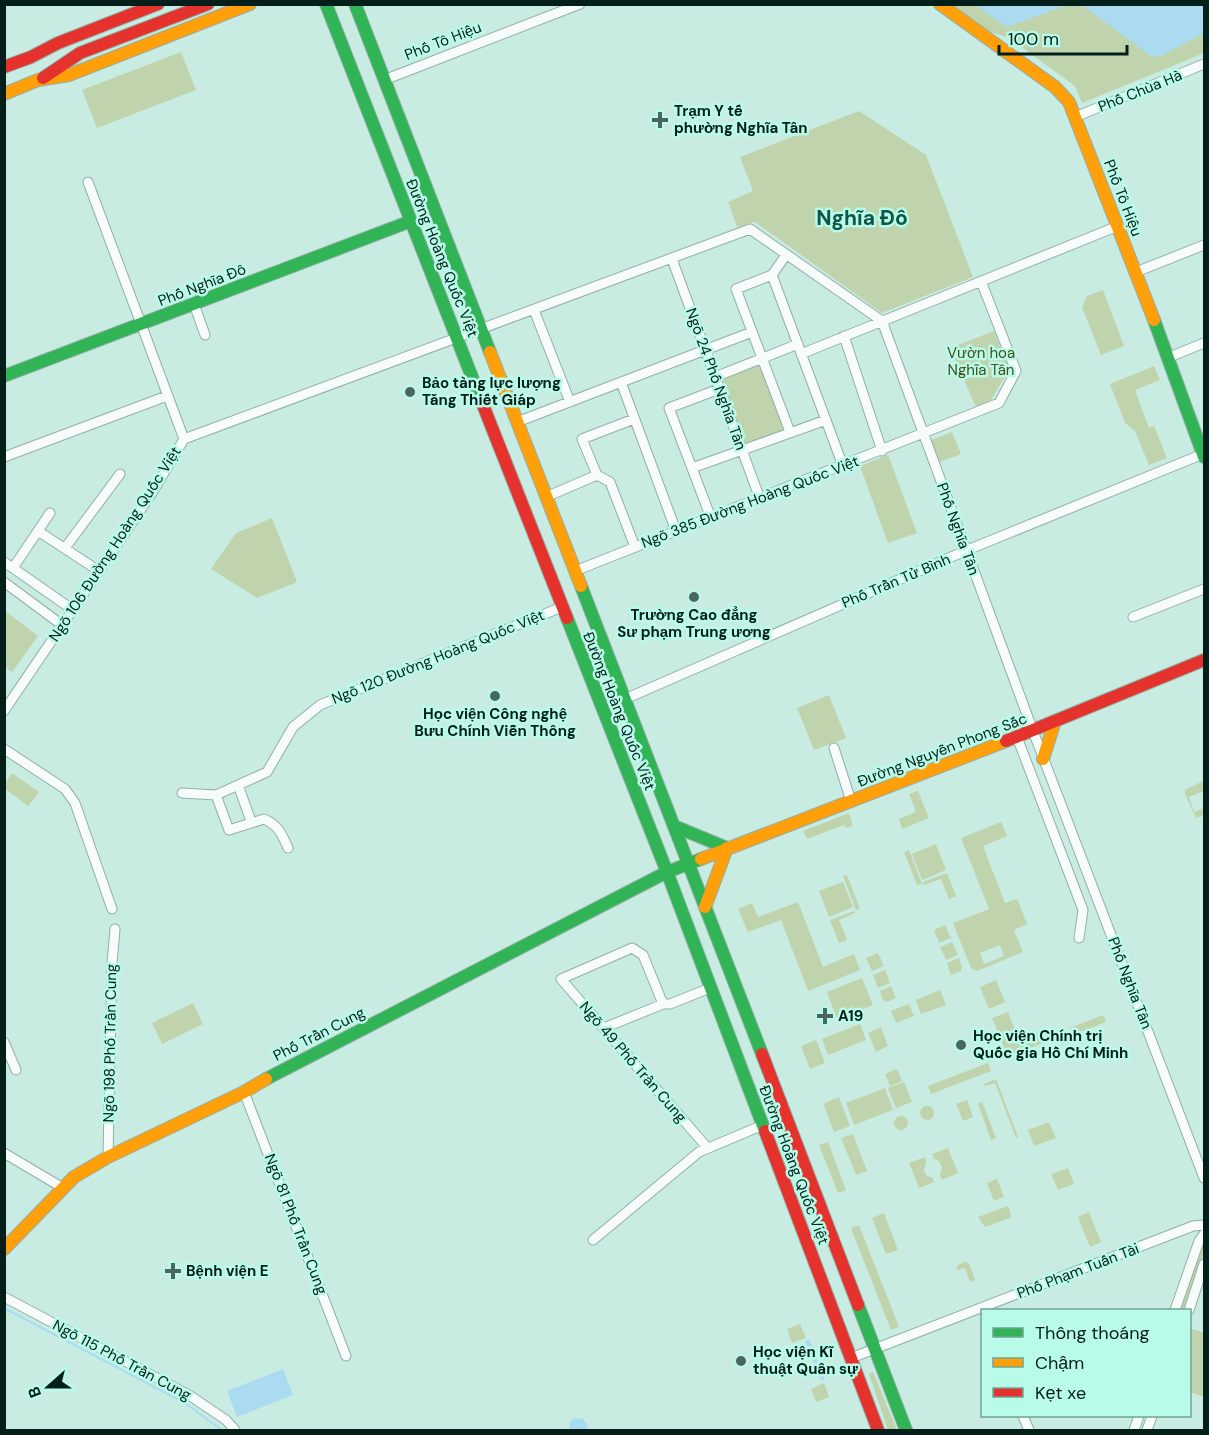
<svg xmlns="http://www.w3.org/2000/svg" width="1209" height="1435" font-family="'DM Sans',sans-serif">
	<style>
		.green { fill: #bfd4ad; fill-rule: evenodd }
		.water { fill: #aadbf0 }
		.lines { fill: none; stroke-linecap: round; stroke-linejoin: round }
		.stream { stroke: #aadbf0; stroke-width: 2 }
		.street-casing { stroke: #92afa7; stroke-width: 11 }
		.fast-casing { stroke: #92afa7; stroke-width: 14 }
		.slow-casing { stroke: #92afa7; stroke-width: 14 }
		.jam-casing { stroke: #92afa7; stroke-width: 14 }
		.street { stroke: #f7fcfb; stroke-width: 9 }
		.fast { stroke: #30b455; stroke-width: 12 }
		.slow { stroke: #ff9f0a; stroke-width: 12 }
		.jam { stroke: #e5322d; stroke-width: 12 }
		.poi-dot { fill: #49675f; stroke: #b9fbe9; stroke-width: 2 }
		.labels { text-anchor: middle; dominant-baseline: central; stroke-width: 5; stroke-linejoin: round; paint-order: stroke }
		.street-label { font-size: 15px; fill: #041f19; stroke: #b9fbe9 }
		.poi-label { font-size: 15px; font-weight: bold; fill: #041f19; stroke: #b9fbe9; text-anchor: start }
		.park-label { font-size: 15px; fill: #474e1a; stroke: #b9fbe9 }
		.district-label { font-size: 21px; font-weight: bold; fill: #0f5648; stroke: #b9fbe9 }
	</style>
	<rect width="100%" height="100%" fill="#c8ece2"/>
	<path class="green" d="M948,5H1204V53L1082,103L1075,86L1009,38L982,29Z
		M181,52L196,90L97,128L82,90Z
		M859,111L926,155L973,277L882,313L755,222L737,227L728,202L753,191L740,157Z
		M1103,290L1124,346L1101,355L1082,307L1087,296Z
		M994,331L1009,370L991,400L976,407L950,348Z
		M761,365L785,430L746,444L722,379Z
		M1154,366L1160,380L1135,390L1149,428L1154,426L1167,458L1149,465L1135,431L1125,423L1110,384Z
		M952,432L961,454L940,462L931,440Z
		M888,455L917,533L888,543L860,466Z
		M272,518L297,582L257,598L211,569L236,533Z
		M5,611L38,636L12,672L5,667Z
		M829,695L846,738L814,750L797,708Z
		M12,773L39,792L28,806L5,789V784Z
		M1203,781L1204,791L1189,797L1194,812L1204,808V815L1196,818L1185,794V790Z
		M918,791L929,818L902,829L899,819L916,812L909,794Z
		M849,813L853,826L846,828L844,825L807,839L803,831Z
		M1001,822L1007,836L983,846L1005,903L1017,899L1027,924L1014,930L1023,952L977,971L971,968L953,923L989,909L961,838ZM1000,945L1004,956L984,964L980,953Z
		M936,844L946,870L922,880L912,854Z
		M909,850L922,884L917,885L904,852Z
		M947,873L956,896L949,899L941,879L924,885L923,882Z
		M847,875L860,909L856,910L843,876Z
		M843,882L853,907L829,917L819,891Z
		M798,902L823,967L854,954L860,970L808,991L781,920L748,932L738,909L752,903L758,917Z
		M854,911L855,913L839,920L847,940L839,943L830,920Z
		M945,925L951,938L939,943L934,930Z
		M952,942L958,955L946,960L940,947Z
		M878,953L884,966L872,971L866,958Z
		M959,958L962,967L961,971L951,975L947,963Z
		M885,970L890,983L878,988L873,975Z
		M862,978L873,1005L837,1019L827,992Z
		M996,980L1005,1002L989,1009L980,987Z
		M891,986L896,998L887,1002L883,1000L880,991Z
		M940,990L946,1005L921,1014L916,1000Z
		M193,1003L203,1024L162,1044L152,1023Z
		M909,1004L914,1016L896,1023L891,1011Z
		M1008,1012L1019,1039L1047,1029L1051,1040L1013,1054L1006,1052L992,1018Z
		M1103,1015L1106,1022L1078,1033L1071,1031L1070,1028Z
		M860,1024L866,1040L828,1055L822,1039Z
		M881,1027L888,1046L876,1052L868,1033Z
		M816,1040L825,1063L810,1069L801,1046Z
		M988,1063L991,1071L931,1094L928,1086Z
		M897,1069L902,1081L890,1086L885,1074Z
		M996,1079L1018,1137L1016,1138L995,1083L985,1086L984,1084Z
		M904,1082L912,1102L896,1108L888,1088Z
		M885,1088L893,1110L854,1125L846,1103Z
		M839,1097L850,1126L834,1132L824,1106L825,1103Z
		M967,1100L973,1117L963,1121L956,1104Z
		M982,1102L996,1138L991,1140L978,1104Z
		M920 1113a7 7 0 1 1 14 0a7 7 0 1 1-14 0Z
		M894 1123a7 7 0 1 1 14 0a7 7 0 1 1-14 0Z
		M1049,1122L1056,1138L1034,1146L1028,1130Z
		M853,1134L867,1171L856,1175L841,1138Z
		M828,1142L846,1190L838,1193L819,1145Z
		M948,1148L958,1173L942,1180L940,1175L942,1167L939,1161L934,1159L932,1154Z
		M925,1157L926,1162L924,1171L927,1176L933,1178L934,1182L919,1188L909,1163Z
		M1068,1168L1074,1184L1058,1190L1051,1174Z
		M997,1179L1004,1197L994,1201L987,1183Z
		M1008,1206L1011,1215L1010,1218L985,1227L978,1217Z
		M1089,1212L1101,1242L1090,1247L1078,1217Z
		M884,1213L898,1250L886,1254L872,1218Z
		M859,1225L899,1327L891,1330L851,1228Z
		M1204,1242V1253L1185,1310H1179Z
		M965,1262L969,1263L975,1280L970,1282L965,1268L956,1270L958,1265Z
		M800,1324L806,1338L792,1343L787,1329Z
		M1193,1329L1204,1333V1397L1190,1392V1332Z
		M873,1372L897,1430H888L869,1374Z
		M824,1383L829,1397L816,1402L811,1389Z"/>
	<path class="water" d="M975,5H1067L1007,27Z
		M1082,5H1204V33L1161,56L1152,57Z
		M809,1339L825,1379L821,1381L805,1341Z
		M283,1369L293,1395L237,1417L227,1391Z
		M574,1418L583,1419L587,1424L588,1430H569L570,1422Z"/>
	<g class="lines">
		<path class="stream" d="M4,1308L185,1403L222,1430"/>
		<g class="street-casing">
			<path id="street" d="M384,80L580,4
				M1075,117L1204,64
				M88,182L184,439
				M786,255L772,275L736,289L790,432
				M672,259L760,499
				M1136,272L1204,245
				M772,275L843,466
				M194,304L205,335
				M534,310L570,402
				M844,336L882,451
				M801,354L1118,226
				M1167,358L1204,343
				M715,377L798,344
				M621,382L676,531
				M634,419L582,439L597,475L610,482L635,547
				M517,422L752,332
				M4,457L167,396
				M692,468L826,420
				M546,497L597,475
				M711,518L669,408L719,389
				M38,531L99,571
				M65,548L120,474
				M4,562L13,568L50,513
				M13,568L73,610
				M575,571L999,403L1016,371L981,281
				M4,582L62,625
				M1133,617L1204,589
				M625,699L965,551L1203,454
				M4,711L152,493L184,439L750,229L882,321L1033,731L1204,1178
				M1017,737L1083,910L1079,938
				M834,748L851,801
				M4,749L65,789L75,803L112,909
				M238,785L251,821
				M182,793L216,795L267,772L293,727L320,705L562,607
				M216,795L229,830L264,819C278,825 282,834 288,848
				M663,1004L643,955L632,948L561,979L705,1145
				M604,1028L663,1004H670L710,988
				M4,1042L16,1070
				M244,1092L346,1356
				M4,1153L63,1188
				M108,1157L112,963L115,929
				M593,1240L699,1152L763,1125
				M4,1297L189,1395L226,1420L235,1430
				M1175,1310L1199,1241L1204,1234
				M1189,1310L1204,1264
				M851,1358L1193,1226L1204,1225
				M1023,1416L1029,1430
				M1134,1430L1139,1416
				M1147,1430L1152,1416"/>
		</g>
		<g class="fast-casing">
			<path id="fast" d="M326,4L483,405
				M355,4L490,352
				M1154,320L1204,457
				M4,376L411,221
				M581,586L762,1054
				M567,618L667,872L765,1131
				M674,826L727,848
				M266,1079L667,872L701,859
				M858,1305L906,1430"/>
		</g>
		<g class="slow-casing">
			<path id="slow" d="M940,4L1055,87L1069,102L1154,320
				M4,94L38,80L69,75L250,4
				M490,352L581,586
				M1043,759L1055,721
				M701,859L1006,741
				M705,907L727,848
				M4,1249L74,1177L108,1157L244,1092L266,1079"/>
		</g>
		<g class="jam-casing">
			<path id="jam" d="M4,67L31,57L58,43L158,4
				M43,78L80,53L208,4
				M483,405L567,618
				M1006,741L1204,660
				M762,1054L858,1305
				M765,1131L878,1430"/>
		</g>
		<use href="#street" class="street"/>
		<use href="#fast" class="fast"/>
		<use href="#slow" class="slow"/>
		<use href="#jam" class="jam"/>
	</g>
	<g class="poi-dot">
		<path d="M657 111h6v6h6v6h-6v6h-6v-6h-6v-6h6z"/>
		<circle cx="410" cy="392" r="6"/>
		<circle cx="694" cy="597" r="6"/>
		<circle cx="495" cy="696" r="6"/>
		<path d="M822 1007h6v6h6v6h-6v6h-6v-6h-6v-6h6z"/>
		<circle cx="961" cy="1045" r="6"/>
		<path d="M170 1262h6v6h6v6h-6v6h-6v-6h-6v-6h6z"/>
		<circle cx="741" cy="1361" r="6"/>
	</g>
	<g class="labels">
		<g class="street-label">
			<text transform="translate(443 41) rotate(-21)">Phố Tô Hiệu</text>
			<text transform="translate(1140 91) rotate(-22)">Phố Chùa Hà</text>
			<text transform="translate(1123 198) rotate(69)">Phố Tô Hiệu</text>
			<text transform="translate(442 258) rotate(68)">Đường Hoàng Quốc Việt</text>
			<text transform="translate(202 285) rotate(-21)">Phố Nghĩa Đô</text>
			<text transform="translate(716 379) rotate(70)">Ngõ 24 Phố Nghĩa Tân</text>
			<text transform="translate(750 502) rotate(-21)">Ngõ 385 Đường Hoàng Quốc Việt</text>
			<text transform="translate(958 529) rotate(70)">Phố Nghĩa Tân</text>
			<text transform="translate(115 544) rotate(-57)">Ngõ 106 Đường Hoàng Quốc Việt</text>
			<text transform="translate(896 581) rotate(-23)">Phố Trần Tử Bình</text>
			<text transform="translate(438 657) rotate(-22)">Ngõ 120 Đường Hoàng Quốc Việt</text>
			<text transform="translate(619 711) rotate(68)">Đường Hoàng Quốc Việt</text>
			<text transform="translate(942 750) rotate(-21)">Đường Nguyễn Phong Sắc</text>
			<text transform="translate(1130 983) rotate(69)">Phố Nghĩa Tân</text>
			<text transform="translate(319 1034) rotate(-27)">Phố Trần Cung</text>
			<text transform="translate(110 1043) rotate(-89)">Ngõ 198 Phố Trần Cung</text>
			<text transform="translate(633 1062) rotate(49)">Ngõ 49 Phố Trần Cung</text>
			<text transform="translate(794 1165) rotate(69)">Đường Hoàng Quốc Việt</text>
			<text transform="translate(296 1224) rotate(69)">Ngõ 81 Phố Trần Cung</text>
			<text transform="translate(1078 1271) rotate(-21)">Phố Phạm Tuấn Tài</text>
			<text transform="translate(122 1360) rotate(28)">Ngõ 115 Phố Trần Cung</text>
		</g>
		<g class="poi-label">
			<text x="674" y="111">Trạm Y tế<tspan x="674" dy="17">phường Nghĩa Tân</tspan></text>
			<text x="422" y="383">Bảo tàng lực lượng<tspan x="422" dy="17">Tăng Thiết Giáp</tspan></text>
			<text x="694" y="615" text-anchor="middle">Trường Cao đẳng<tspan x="694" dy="17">Sư phạm Trung ương</tspan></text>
			<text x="495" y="714" text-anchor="middle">Học viện Công nghệ<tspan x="495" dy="17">Bưu Chính Viễn Thông</tspan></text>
			<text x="838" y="1016">A19</text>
			<text x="973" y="1036">Học viện Chính trị<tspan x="973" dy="17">Quốc gia Hồ Chí Minh</tspan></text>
			<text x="186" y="1271">Bệnh viện E</text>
			<text x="753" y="1352">Học viện Kĩ<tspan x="753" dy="17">thuật Quân sự</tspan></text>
		</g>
		<g class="park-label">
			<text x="981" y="353">Vườn hoa<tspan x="981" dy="17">Nghĩa Tân</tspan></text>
		</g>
		<g class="district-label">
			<text x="862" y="218">Nghĩa Đô</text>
		</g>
	</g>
	<rect width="1209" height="1435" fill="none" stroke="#041f19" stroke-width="12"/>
	<rect x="981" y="1309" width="210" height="108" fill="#b9fbe9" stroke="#71a396" stroke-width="1.5"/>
	<rect x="993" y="1328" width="30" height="9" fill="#30b455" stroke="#71a396" stroke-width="1.5"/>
	<text x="1035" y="1339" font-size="18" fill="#041f19">Thông thoáng</text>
	<rect x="993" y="1358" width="30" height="9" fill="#ff9f0a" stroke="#71a396" stroke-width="1.5"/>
	<text x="1035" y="1369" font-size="18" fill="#041f19">Chậm</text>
	<rect x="993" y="1388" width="30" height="9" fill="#e5322d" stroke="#71a396" stroke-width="1.5"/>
	<text x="1035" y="1399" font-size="18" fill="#041f19">Kẹt xe</text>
	<g transform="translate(48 1387) rotate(249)" stroke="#b9fbe9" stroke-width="4.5" paint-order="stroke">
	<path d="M0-4.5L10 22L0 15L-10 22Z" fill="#041f19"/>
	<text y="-9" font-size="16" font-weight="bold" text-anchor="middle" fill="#041f19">B</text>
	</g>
	<path d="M999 45v9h128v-9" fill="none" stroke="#041f19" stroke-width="3"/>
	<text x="1008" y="45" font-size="18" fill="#041f19" stroke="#b9fbe9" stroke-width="4.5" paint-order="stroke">100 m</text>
</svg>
